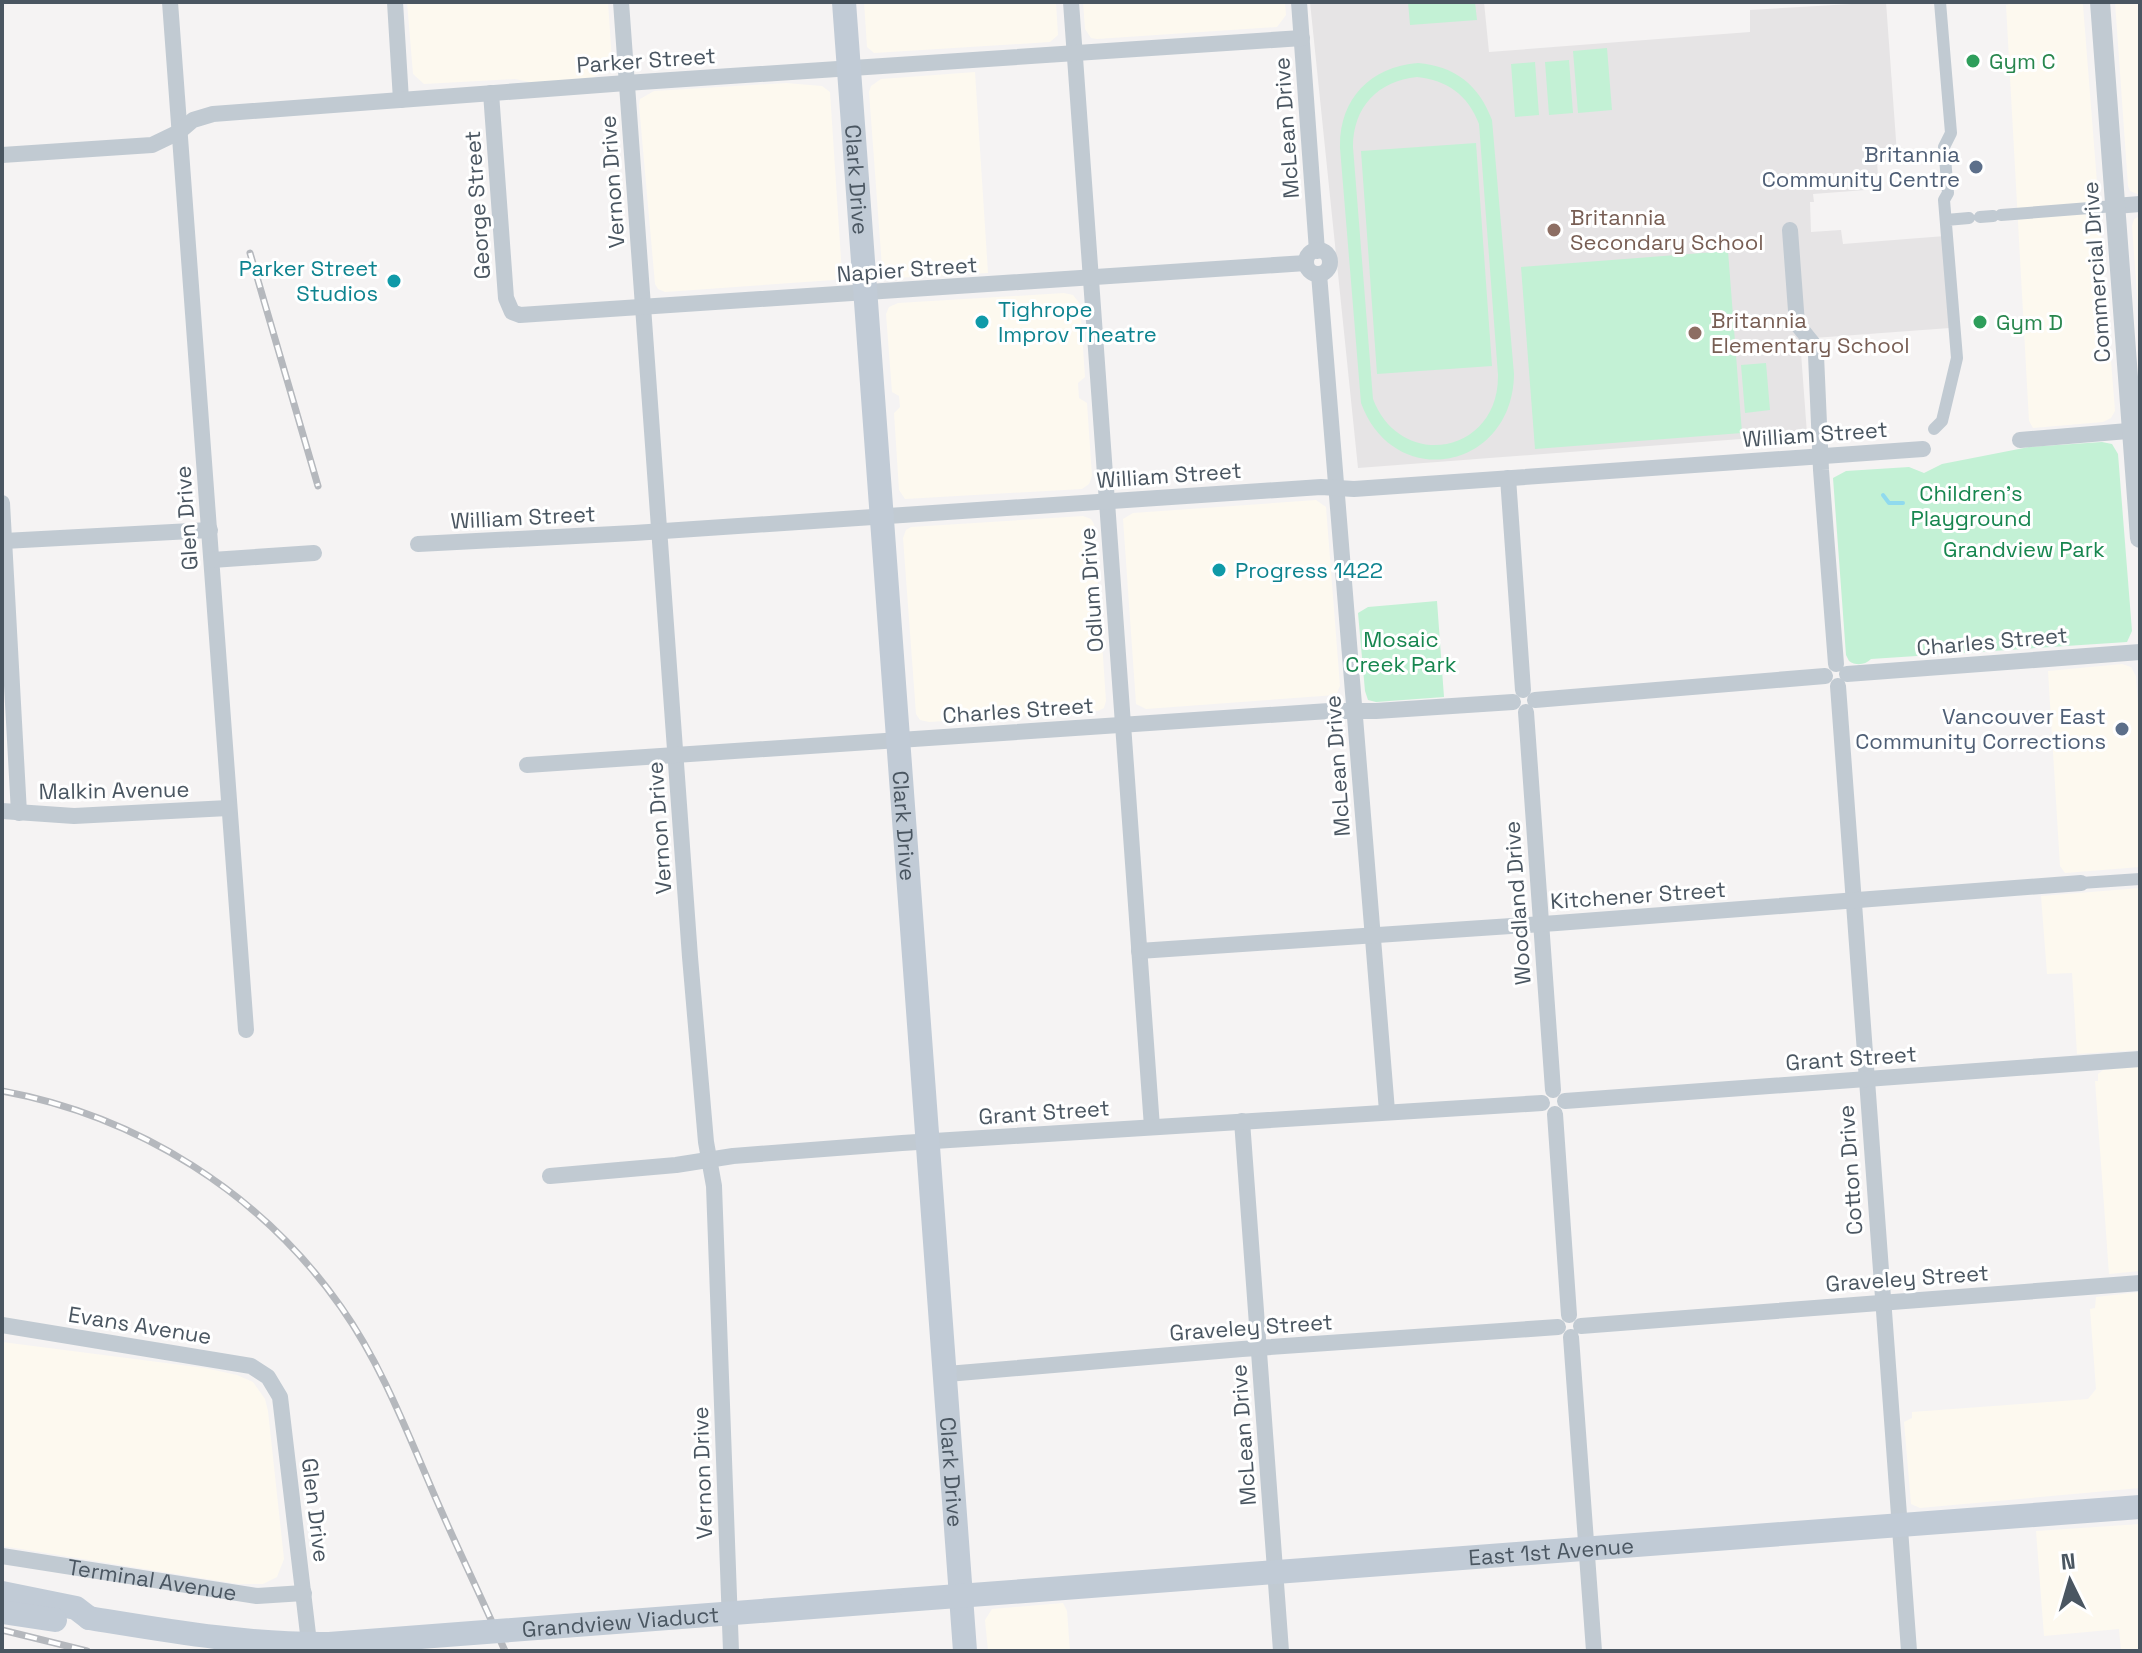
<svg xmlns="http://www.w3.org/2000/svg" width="2142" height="1653" font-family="'Space Grotesk',sans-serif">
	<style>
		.commercial { fill: #fdf9ef }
		.education { fill: #e6e4e5 }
		.green { fill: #c3f1d5; fill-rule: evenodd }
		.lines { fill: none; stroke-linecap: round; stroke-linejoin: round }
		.stream { stroke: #90daee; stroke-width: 4 }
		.pedestrian { stroke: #c1cad2; stroke-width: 12 }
		.minor { stroke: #c1cad2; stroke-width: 16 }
		.tertiary { stroke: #c1cad2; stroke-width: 20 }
		.secondary { stroke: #c1cbd6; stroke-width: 24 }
		.rail-casing { stroke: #b5b8bd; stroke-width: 7 }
		.rail { stroke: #fff; stroke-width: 4; stroke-dasharray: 12; stroke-linecap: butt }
		.secondary-bridge { stroke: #c1cbd6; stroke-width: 24 }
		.leisure-dot { fill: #2e9e5b; stroke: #fff; stroke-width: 3 }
		.service-dot { fill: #5c6f8a; stroke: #fff; stroke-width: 3 }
		.education-dot { fill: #8d6e63; stroke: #fff; stroke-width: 3 }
		.culture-dot { fill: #0f9aa8; stroke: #fff; stroke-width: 3 }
		.labels { text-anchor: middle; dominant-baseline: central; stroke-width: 6; stroke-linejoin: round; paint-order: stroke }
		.street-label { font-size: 22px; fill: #4a5661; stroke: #fff }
		.leisure-label { font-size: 22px; fill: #27864d; stroke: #fff; text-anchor: start }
		.service-label { font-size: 22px; fill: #4e5e75; stroke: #fff; text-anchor: end }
		.education-label { font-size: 22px; fill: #785e54; stroke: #fff; text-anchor: start }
		.culture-label { font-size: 22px; fill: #0d838f; stroke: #fff; text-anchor: start }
		.park-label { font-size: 22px; fill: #17864f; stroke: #fff }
	</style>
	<rect width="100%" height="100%" fill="#f5f3f3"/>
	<path class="commercial" d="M407,2H608L612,61L605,71L592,78L534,83L515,79L424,84L413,74Z
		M864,2H1056L1058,35L1050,42L874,53L867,47Z
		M1083,2H1285L1286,15L1277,27L1097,39L1091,38L1085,29Z
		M2016,2H2082L2083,5L2115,411L2111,418L2103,422L2033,428L2029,421L2006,5Z
		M2115,2H2140V195L2130,191L2128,186Z
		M975,72L988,273L895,278L886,272L882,267L869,92L871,86L881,79Z
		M786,83L822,86L830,92L842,274L834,280L665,292L658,289L655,284L639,105L640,99L654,91Z
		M2140,216V337L2132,226L2134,219Z
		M1064,293L1073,295L1080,304L1085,377L1078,383L1079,398L1087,403L1092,476L1089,484L1082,489L905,499L899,490L894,413L900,407L899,396L892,392L886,314L889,307L898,303Z
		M1316,500L1326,507L1340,686L1336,695L1146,709L1136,704L1123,519L1133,513Z
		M1083,516L1091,519L1094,524L1106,701L1104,708L1098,711L929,722L920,720L916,714L903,538L906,530L911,527Z
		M2122,664L2131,667L2136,676L2140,734V867L2065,873L2060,866L2048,671Z
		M2140,888V1050L2077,1054L2072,973L2047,974L2041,896Z
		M2140,1067V1271L2109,1274L2095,1081H2098V1074L2103,1070Z
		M2140,1292V1488L1920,1508L1911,1504L1904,1422L1912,1418V1412L2088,1399L2096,1389L2090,1309L2095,1308L2096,1297Z
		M2,1342L205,1368L237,1375L253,1382L265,1399L268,1411L284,1559L277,1577L263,1584H238L2,1546Z
		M2140,1524V1651H2121L2119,1629L2044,1636L2036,1531Z
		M1063,1603L1067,1611L1070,1651H988L985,1620L992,1609Z"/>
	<path class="education" d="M1310,2H1484L1489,52L1750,32V10L1886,2L1897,154L1890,155V160L1877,162L1879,189L1813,194L1814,202H1810L1811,232L1841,230L1843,244L1945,236L1950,328L1800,339L1807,434L1358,468Z"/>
	<path class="green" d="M1408,2H1475L1477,20L1410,25Z
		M1607,48L1612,110L1578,113L1573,51Z
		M1569,60L1573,113L1549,115L1545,62Z
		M1535,62L1539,115L1515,117L1511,64Z
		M1418,63C1455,66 1479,85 1492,120L1514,374C1513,470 1394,493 1361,403L1340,148C1339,100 1369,67 1418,63ZM1417,77C1447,80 1468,95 1479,124L1498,375C1499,454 1401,472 1373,399L1353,147C1353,107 1378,81 1417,77Z
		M1476,143L1492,366L1377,374L1361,151Z
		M1728,251L1742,433L1535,449L1521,267Z
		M1766,363L1770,410L1745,413L1741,365Z
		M2102,442L2112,444L2118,454L2132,631L2127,642L1871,659C1865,665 1856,666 1849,661L1846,655L1833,478L1846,471L1909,467L1924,473L1942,464L2029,447Z
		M1437,601L1444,697L1376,702L1368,700L1365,691L1358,613L1368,607Z"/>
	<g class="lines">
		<path class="stream" d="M1883,495L1889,503H1903"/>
		<path class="pedestrian" d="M2001,215L2115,206
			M1980,217L1993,216
			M1946,220L1969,218
			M1934,429L1942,421L1957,358L1944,200L1948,193L1944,147L1951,133L1940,2
			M2081,883L2140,879"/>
		<g class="minor">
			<path d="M170,2L246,1030"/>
			<path d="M395,2L401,100"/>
			<path d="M621,2L690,957L706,1142L714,1186L731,1651"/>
			<path d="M1071,2L1152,1127"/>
			<path d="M1299,2L1317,251"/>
			<path d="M491,93L506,298L512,312L520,315L1306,263"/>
			<path d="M2,155L152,145L179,132L193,120L213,114L626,83L1302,38"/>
			<path d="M2115,206L2140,204"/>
			<path d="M1790,230L1797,324L1814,345L1816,355L1821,470L1836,664"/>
			<circle cx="1318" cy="262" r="12"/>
			<path d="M1319,274L1387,1111"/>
			<path d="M2020,440L2140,430"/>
			<path d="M1508,478L1523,690"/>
			<path d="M2,503L19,813"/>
			<path d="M4,541L210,530"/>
			<path d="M418,544L634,533L1321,487L1354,489L1923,449"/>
			<path d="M212,560L314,553"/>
			<path d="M1847,674L2140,652"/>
			<path d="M1838,686L1909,1651"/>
			<path d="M1535,700L1825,676"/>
			<path d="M1526,712L1553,1090"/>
			<path d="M527,765L1329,711H1376L1513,702"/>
			<path d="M2,811L74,816L228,808"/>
			<path d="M1139,951L1557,923L2081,883"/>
			<path d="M1565,1101L2140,1059"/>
			<path d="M1555,1114L1569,1315"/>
			<path d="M1242,1121L1281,1651"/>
			<path d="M550,1176L676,1165L733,1156L902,1143L1542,1103"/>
			<path d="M2,1325L251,1366L268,1377L280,1397L310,1651"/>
			<path d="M1581,1326L2140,1283"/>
			<path d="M1571,1337L1594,1651"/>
			<path d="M947,1374L1242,1349L1558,1327"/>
			<path id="s1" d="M2,1556L257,1596L304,1593"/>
		</g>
		<path class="tertiary" d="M2100,2L2140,538"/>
		<g class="secondary">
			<path id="s2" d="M844,2L965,1651"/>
			<path d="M2,1593L76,1608L89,1618"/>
			<path id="s3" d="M891,1601L2140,1507"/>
			<path d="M2,1612L55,1620"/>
		</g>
		<g class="rail-casing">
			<path id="rail" d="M250,253L318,486
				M2,1091C138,1116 261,1193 341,1307C384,1368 410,1440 440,1508C461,1556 484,1603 505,1651
				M2,1630L87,1651"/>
		</g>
		<use href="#rail" class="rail"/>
		<path class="secondary-bridge" id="s4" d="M89,1618C169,1631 248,1645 329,1644L891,1601"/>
	</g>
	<g class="leisure-dot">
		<circle cx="1973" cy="61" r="8"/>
		<circle cx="1980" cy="322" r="8"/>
	</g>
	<g class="service-dot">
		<circle cx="1976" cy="167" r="8"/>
		<circle cx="2122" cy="729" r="8"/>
	</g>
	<g class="education-dot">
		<circle cx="1554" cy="230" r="8"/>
		<circle cx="1695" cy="333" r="8"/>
	</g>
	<g class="culture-dot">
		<circle cx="394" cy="281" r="8"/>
		<circle cx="982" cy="322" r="8"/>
		<circle cx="1219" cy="570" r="8"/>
	</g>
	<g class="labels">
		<g class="street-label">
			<text transform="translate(646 60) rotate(-4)">Parker Street</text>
			<text transform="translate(1286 128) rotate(-94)">McLean Drive</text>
			<text stroke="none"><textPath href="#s2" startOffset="178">Clark Drive</textPath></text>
			<text transform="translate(612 182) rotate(-94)">Vernon Drive</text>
			<text transform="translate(477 205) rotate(-94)">George Street</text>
			<text transform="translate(907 269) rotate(-4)">Napier Street</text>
			<text transform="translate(2096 272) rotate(-94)">Commercial Drive</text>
			<text transform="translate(1815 434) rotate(-4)">William Street</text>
			<text transform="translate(1169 475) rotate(-4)">William Street</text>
			<text transform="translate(523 517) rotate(-3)">William Street</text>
			<text transform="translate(186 518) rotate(-94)">Glen Drive</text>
			<text transform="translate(1091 590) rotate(-94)">Odlum Drive</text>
			<text transform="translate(1992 641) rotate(-5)">Charles Street</text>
			<text transform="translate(1018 710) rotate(-4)">Charles Street</text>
			<text transform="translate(1337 766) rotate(-94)">McLean Drive</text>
			<text transform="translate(114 790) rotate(-1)">Malkin Avenue</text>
			<text stroke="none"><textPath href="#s2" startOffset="826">Clark Drive</textPath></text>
			<text transform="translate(659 828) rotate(-94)">Vernon Drive</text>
			<text transform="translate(1638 895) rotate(-4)">Kitchener Street</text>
			<text transform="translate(1517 903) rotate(-94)">Woodland Drive</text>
			<text transform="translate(1851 1058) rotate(-4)">Grant Street</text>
			<text transform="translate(1044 1112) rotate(-4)">Grant Street</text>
			<text transform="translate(1850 1170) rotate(-94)">Cotton Drive</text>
			<text transform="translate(1907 1278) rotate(-4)">Graveley Street</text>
			<text transform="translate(140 1325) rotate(9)">Evans Avenue</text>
			<text transform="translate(1251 1327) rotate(-4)">Graveley Street</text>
			<text transform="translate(1243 1435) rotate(-94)">McLean Drive</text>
			<text transform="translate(702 1473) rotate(-92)">Vernon Drive</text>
			<text stroke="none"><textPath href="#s2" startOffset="1474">Clark Drive</textPath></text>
			<text transform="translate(316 1510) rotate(83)">Glen Drive</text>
			<text stroke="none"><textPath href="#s3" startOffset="662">East 1st Avenue</textPath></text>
			<text stroke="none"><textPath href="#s1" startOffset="152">Terminal Avenue</textPath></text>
			<text stroke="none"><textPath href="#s4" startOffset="534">Grandview Viaduct</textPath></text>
		</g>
		<g class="leisure-label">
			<text x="1989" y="61">Gym C</text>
			<text x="1996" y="322">Gym D</text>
		</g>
		<g class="service-label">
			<text x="1960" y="154">Britannia<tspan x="1960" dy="25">Community Centre</tspan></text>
			<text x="2106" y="716">Vancouver East<tspan x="2106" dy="25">Community Corrections</tspan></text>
		</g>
		<g class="education-label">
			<text x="1570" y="217">Britannia<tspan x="1570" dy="25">Secondary School</tspan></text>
			<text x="1711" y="320">Britannia<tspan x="1711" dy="25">Elementary School</tspan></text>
		</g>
		<g class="culture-label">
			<text x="378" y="268" text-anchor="end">Parker Street<tspan x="378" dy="25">Studios</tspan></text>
			<text x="998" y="309">Tighrope<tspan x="998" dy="25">Improv Theatre</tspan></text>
			<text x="1235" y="570">Progress 1422</text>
		</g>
		<g class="park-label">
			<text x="1971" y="493">Children's<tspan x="1971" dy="25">Playground</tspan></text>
			<text x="2024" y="549">Grandview Park</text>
			<text x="1401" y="639">Mosaic<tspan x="1401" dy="25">Creek Park</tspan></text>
		</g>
	</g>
	<rect width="2142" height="1653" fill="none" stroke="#4a5661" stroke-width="8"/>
	<g transform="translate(2070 1581) rotate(355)" stroke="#ffffff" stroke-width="6" paint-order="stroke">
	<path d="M0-6L14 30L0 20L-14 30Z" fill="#4a5661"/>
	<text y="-12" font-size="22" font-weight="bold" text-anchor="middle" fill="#4a5661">N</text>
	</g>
</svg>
